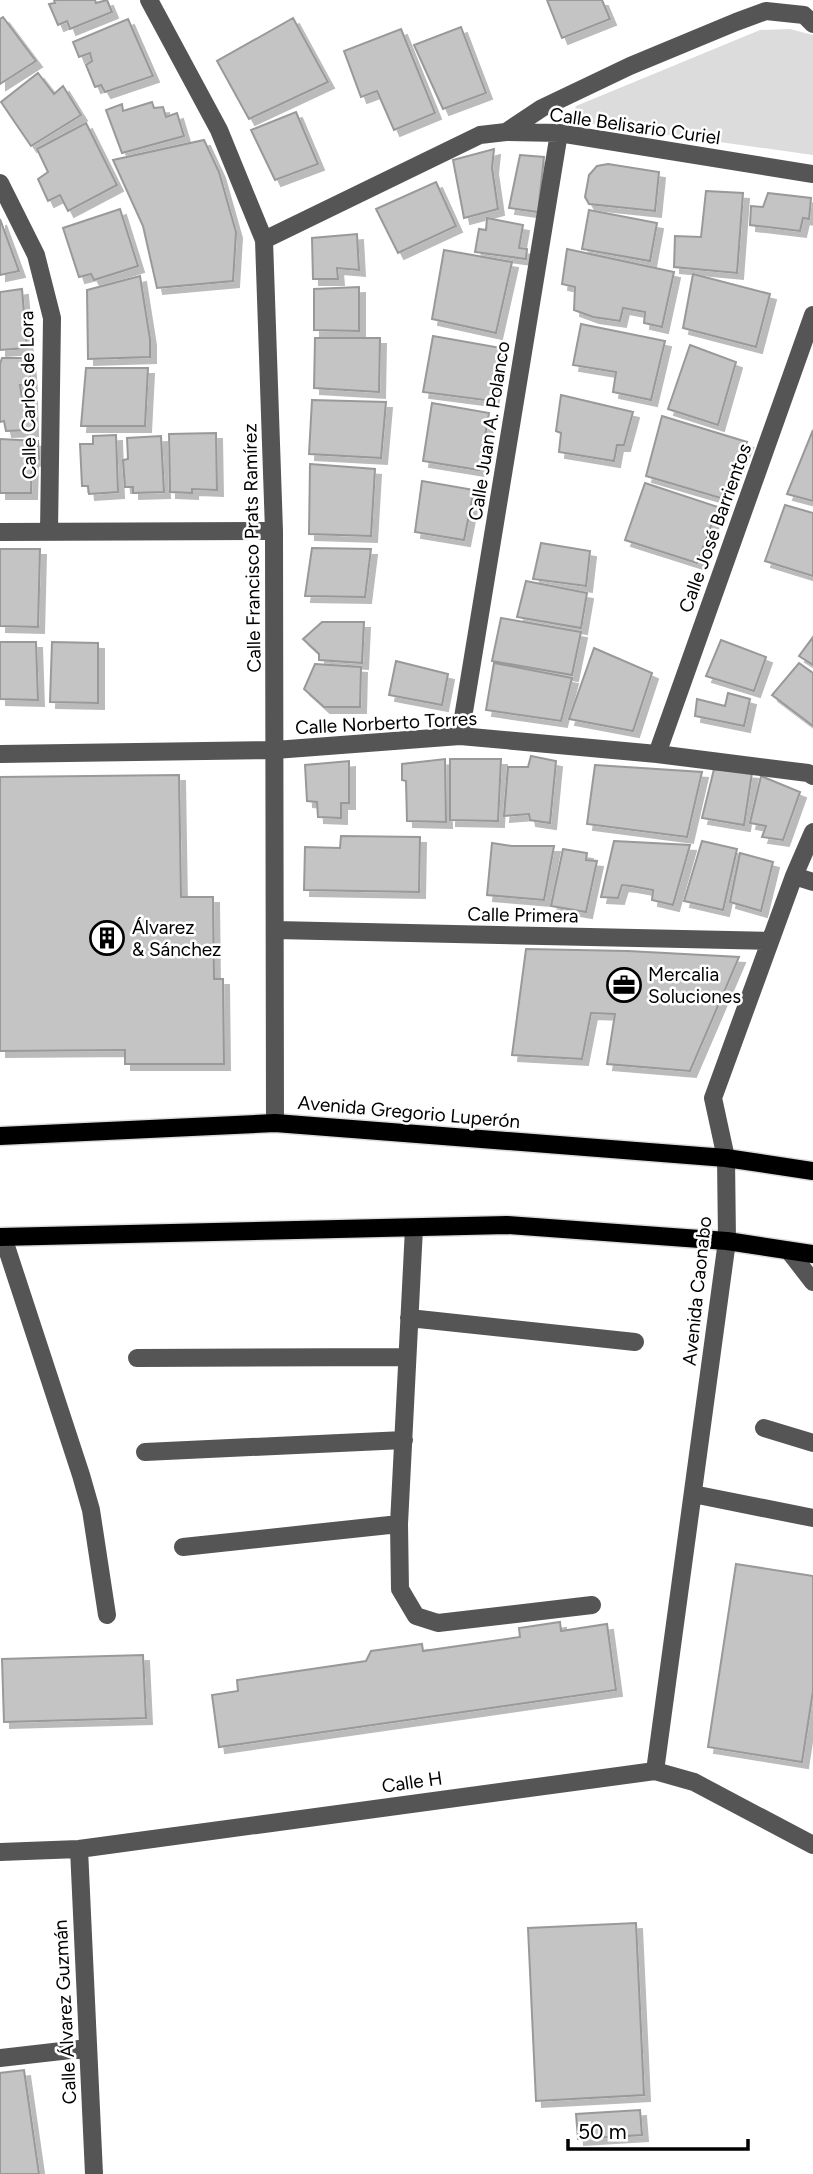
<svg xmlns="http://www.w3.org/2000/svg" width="813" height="2174" font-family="Figtree,sans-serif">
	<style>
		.green { fill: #dcdcdc }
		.building { fill: #c4c4c4; stroke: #999; stroke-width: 2; filter: url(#shadow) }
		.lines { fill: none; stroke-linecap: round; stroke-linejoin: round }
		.major-casing { stroke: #dbdbdb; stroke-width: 21 }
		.minor { stroke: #555; stroke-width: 18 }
		.major { stroke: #000; stroke-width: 18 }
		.labels { text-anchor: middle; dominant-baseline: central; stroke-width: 5; stroke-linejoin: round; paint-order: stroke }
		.street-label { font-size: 19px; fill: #000; stroke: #fff }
		.poi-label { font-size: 19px; fill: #000; stroke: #fff; text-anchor: start }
	</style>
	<defs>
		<filter id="shadow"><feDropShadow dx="6" dy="6" stdDeviation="0" flood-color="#0004"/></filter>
	</defs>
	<rect width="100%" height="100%" fill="#fff"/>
	<path class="green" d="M790,29L813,35V155L570,121L576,106L760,30Z"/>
	<path class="building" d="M54,0H95L96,3L107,0L112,12L70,29L67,21L58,25L49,4L55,3Z
		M547,0H602L610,19L562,38Z
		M3,17L36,61L0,84V19Z
		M293,18L328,82L249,119L217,61Z
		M128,19L153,76L105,92L101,85L95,87L86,65L92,61L90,53L79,57L73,42Z
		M461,27L486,93L443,109L414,45Z
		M401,29L435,113L394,130L377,91L361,97L344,51Z
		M38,73L54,94L63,86L81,115L31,146L1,102Z
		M152,102L154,108L163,107L166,117L177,113L184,136L122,153L106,110L122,104L123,111Z
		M296,112L318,164L275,180L251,130Z
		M86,123L117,185L68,211L60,195L48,201L38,179L48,172L37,149Z
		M204,140L219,172L236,232L233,281L157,288L143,226L113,160Z
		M494,149L492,168L498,209L464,218L453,160Z
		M520,155L544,157L538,212L509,208Z
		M608,164L659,172L655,211L589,204L585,197L589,175L597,166Z
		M436,182L456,226L398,253L376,209Z
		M706,191L743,193L737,273L674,267L675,236L701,237Z
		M768,193L811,198L809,219L803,218L800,231L750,225L751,206L763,207Z
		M120,209L138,266L94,280L91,274L79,277L63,228Z
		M589,210L657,223L650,261L582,249Z
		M487,218L523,225L519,248L527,249L526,259L475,252L479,229L486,230Z
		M0,219L19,271L0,275Z
		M357,234L359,270L337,268L338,279H313L312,238Z
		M567,249L674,272L662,327L644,323L645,312L623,308L620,321L593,317L574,310L575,287L562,284Z
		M444,250L512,262L496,333L432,319Z
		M693,274L770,294L756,347L683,328Z
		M140,276L150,339V357L88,359L87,290Z
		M359,287V331L314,330V289Z
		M22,289L27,348L0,350V292Z
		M581,324L665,341L651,400L613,392L616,372L573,365Z
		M433,336L501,348L492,401L423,392Z
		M315,338H380L379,392L314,388Z
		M690,345L736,362L718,425L668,409Z
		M2,358H29L31,385H20L22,398L31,396L32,430L6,431L4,421L0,422V364Z
		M86,368H148L145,426H81Z
		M561,395L633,412L624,445H617L614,461L559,452L561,433L556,431Z
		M312,400L386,402L381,458L309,454Z
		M432,403L489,413L479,470L423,461Z
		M662,416L747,442L724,499L646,476Z
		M813,430V501L787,494Z
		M216,433L217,490L192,489V493L170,492L169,434Z
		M116,435L118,492L89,494L88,486H82L80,444H93V436Z
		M161,436L164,492L133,493V487H125L123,460L128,459L127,438Z
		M0,439L38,441L39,459L32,460L31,493H0Z
		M310,464L375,469L371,536L309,534Z
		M422,481L474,490L464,540L415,532Z
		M645,483L718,507L697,563L625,540Z
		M785,505L813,513V576L765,561Z
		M541,543L590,551L586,586L533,579Z
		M312,548L371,549L365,597L305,596Z
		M0,549H40L38,627L0,626Z
		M526,581L587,593L581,628L517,617Z
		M501,618L581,632L572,675L492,661Z
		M322,622H364L362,663L319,660V654L303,639Z
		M813,637V665L799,656Z
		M721,640L766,657L754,691L706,676Z
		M0,642H36L38,700L0,699Z
		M52,642L98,643V703L50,702Z
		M594,648L652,673L633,731L569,719Z
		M396,661L448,674L442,705L389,695Z
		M494,663L572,678L561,721L486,710Z
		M799,663L813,673V726L772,695Z
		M315,664L361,667L360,707H324L304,689Z
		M728,693L750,699L744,726L695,716L697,699L725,706Z
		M531,756L556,761L550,823L530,820L529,814L504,816L508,767H528Z
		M445,759L446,822L407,821L406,781L402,780V764Z
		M450,759H501L498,821L450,820Z
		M349,761V803H341V818L318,817L317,802L307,801L305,765Z
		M595,765L702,772L687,837L587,824Z
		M714,769L752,773L744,825L702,818Z
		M179,775L181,897H213L214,979H223L224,1064H125V1050L0,1051V777Z
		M761,776L800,792L783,840L762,837L766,826L750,823Z
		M341,836L420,837L419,892L304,890L305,847L340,848Z
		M614,841L690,845L673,905L652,900L653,890L631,886L622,885L618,898L601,897Z
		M702,841L737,849L723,910L684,901Z
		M492,843L512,846H554L544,900L487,895Z
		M563,849L587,853L586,860L597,861L586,912L551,906Z
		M740,853L773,862L761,911L730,902Z
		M526,949L628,951L739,957L690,1071L607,1064L615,1014L591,1013L582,1059L512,1055Z
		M736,1564L813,1576V1691L802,1762L708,1747Z
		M560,1622L561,1631L607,1624L616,1690L219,1747L212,1695L238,1691L237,1680L366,1661L371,1651L422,1644L423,1651L520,1637L519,1628Z
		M143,1655L146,1718L4,1722L2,1659Z
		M636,1923L644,2095L536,2101L528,1928Z
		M24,2070L39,2174H0V2073Z
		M640,2110L642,2135L578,2139L576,2114Z"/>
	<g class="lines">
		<g class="major-casing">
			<path id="major" d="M0,1136L275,1123L726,1158L813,1171
				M0,1237L507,1225L727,1241L813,1254"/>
		</g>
		<path class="minor" d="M149,0L219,130L264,240L274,531L275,1123
			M506,132L542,108L630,66L736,22L766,11L804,15L813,24
			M0,183L36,255L52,318L49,532
			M264,240L480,135L506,132L559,133L813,174
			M0,532L274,531
			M460,736L559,133
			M0,754L275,750L460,736L657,754L808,773L813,776
			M657,754L813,315
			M794,876L813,882
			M276,930L770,941
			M414,1228L399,1524L400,1589L416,1616L438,1623L592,1605
			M3,1237L81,1475L91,1510L107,1615
			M789,1251L813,1282
			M409,1318L635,1342
			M137,1358L407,1357
			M764,1428L813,1443
			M145,1452L404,1440
			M693,1494L813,1518
			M183,1547L399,1524
			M655,1771L727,1241L726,1158L713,1098L794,876L813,832
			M79,1849L94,2174
			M0,1852L79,1849L655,1771L694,1782L813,1845
			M0,2058L88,2048"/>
		<use href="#major" class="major"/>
	</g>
	<defs>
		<g id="building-ring" transform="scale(1.75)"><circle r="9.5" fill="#fff" stroke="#000" stroke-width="1.5"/><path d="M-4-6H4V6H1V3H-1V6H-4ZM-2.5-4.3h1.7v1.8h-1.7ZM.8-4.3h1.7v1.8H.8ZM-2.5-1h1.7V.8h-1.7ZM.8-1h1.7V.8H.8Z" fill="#000"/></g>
		<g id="office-ring" transform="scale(1.75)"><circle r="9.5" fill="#fff" stroke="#000" stroke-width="1.5"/><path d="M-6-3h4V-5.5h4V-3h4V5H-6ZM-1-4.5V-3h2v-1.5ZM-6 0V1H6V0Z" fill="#000"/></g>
	</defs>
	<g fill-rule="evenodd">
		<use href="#building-ring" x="107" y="938"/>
		<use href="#office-ring" x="624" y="985"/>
	</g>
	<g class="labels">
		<g class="street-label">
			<text transform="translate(635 126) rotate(8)">Calle Belisario Curiel</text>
			<text transform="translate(28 395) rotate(-91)">Calle Carlos de Lora</text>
			<text transform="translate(489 431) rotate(-81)">Calle Juan A. Polanco</text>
			<text transform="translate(715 528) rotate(-70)">Calle José Barrientos</text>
			<text transform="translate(252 548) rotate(-91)">Calle Francisco Prats Ramírez</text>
			<text transform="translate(386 723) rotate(-3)">Calle Norberto Torres</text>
			<text transform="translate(523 915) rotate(1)">Calle Primera</text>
			<text transform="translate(409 1112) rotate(5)">Avenida Gregorio Luperón</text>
			<text transform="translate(697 1291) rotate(-84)">Avenida Caonabo</text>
			<text transform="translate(412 1782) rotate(-8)">Calle H</text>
			<text transform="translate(65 2012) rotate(-93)">Calle Álvarez Guzmán</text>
		</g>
		<g class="poi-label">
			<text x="132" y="927">Álvarez<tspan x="132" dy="22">&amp; Sánchez</tspan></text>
			<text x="648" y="974">Mercalia<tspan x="648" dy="22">Soluciones</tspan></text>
		</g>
	</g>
	<path d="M568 2139v10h180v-10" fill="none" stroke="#000000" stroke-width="3.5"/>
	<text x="578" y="2139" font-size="21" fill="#000000" stroke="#ffffff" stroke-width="5" paint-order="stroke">50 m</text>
</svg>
